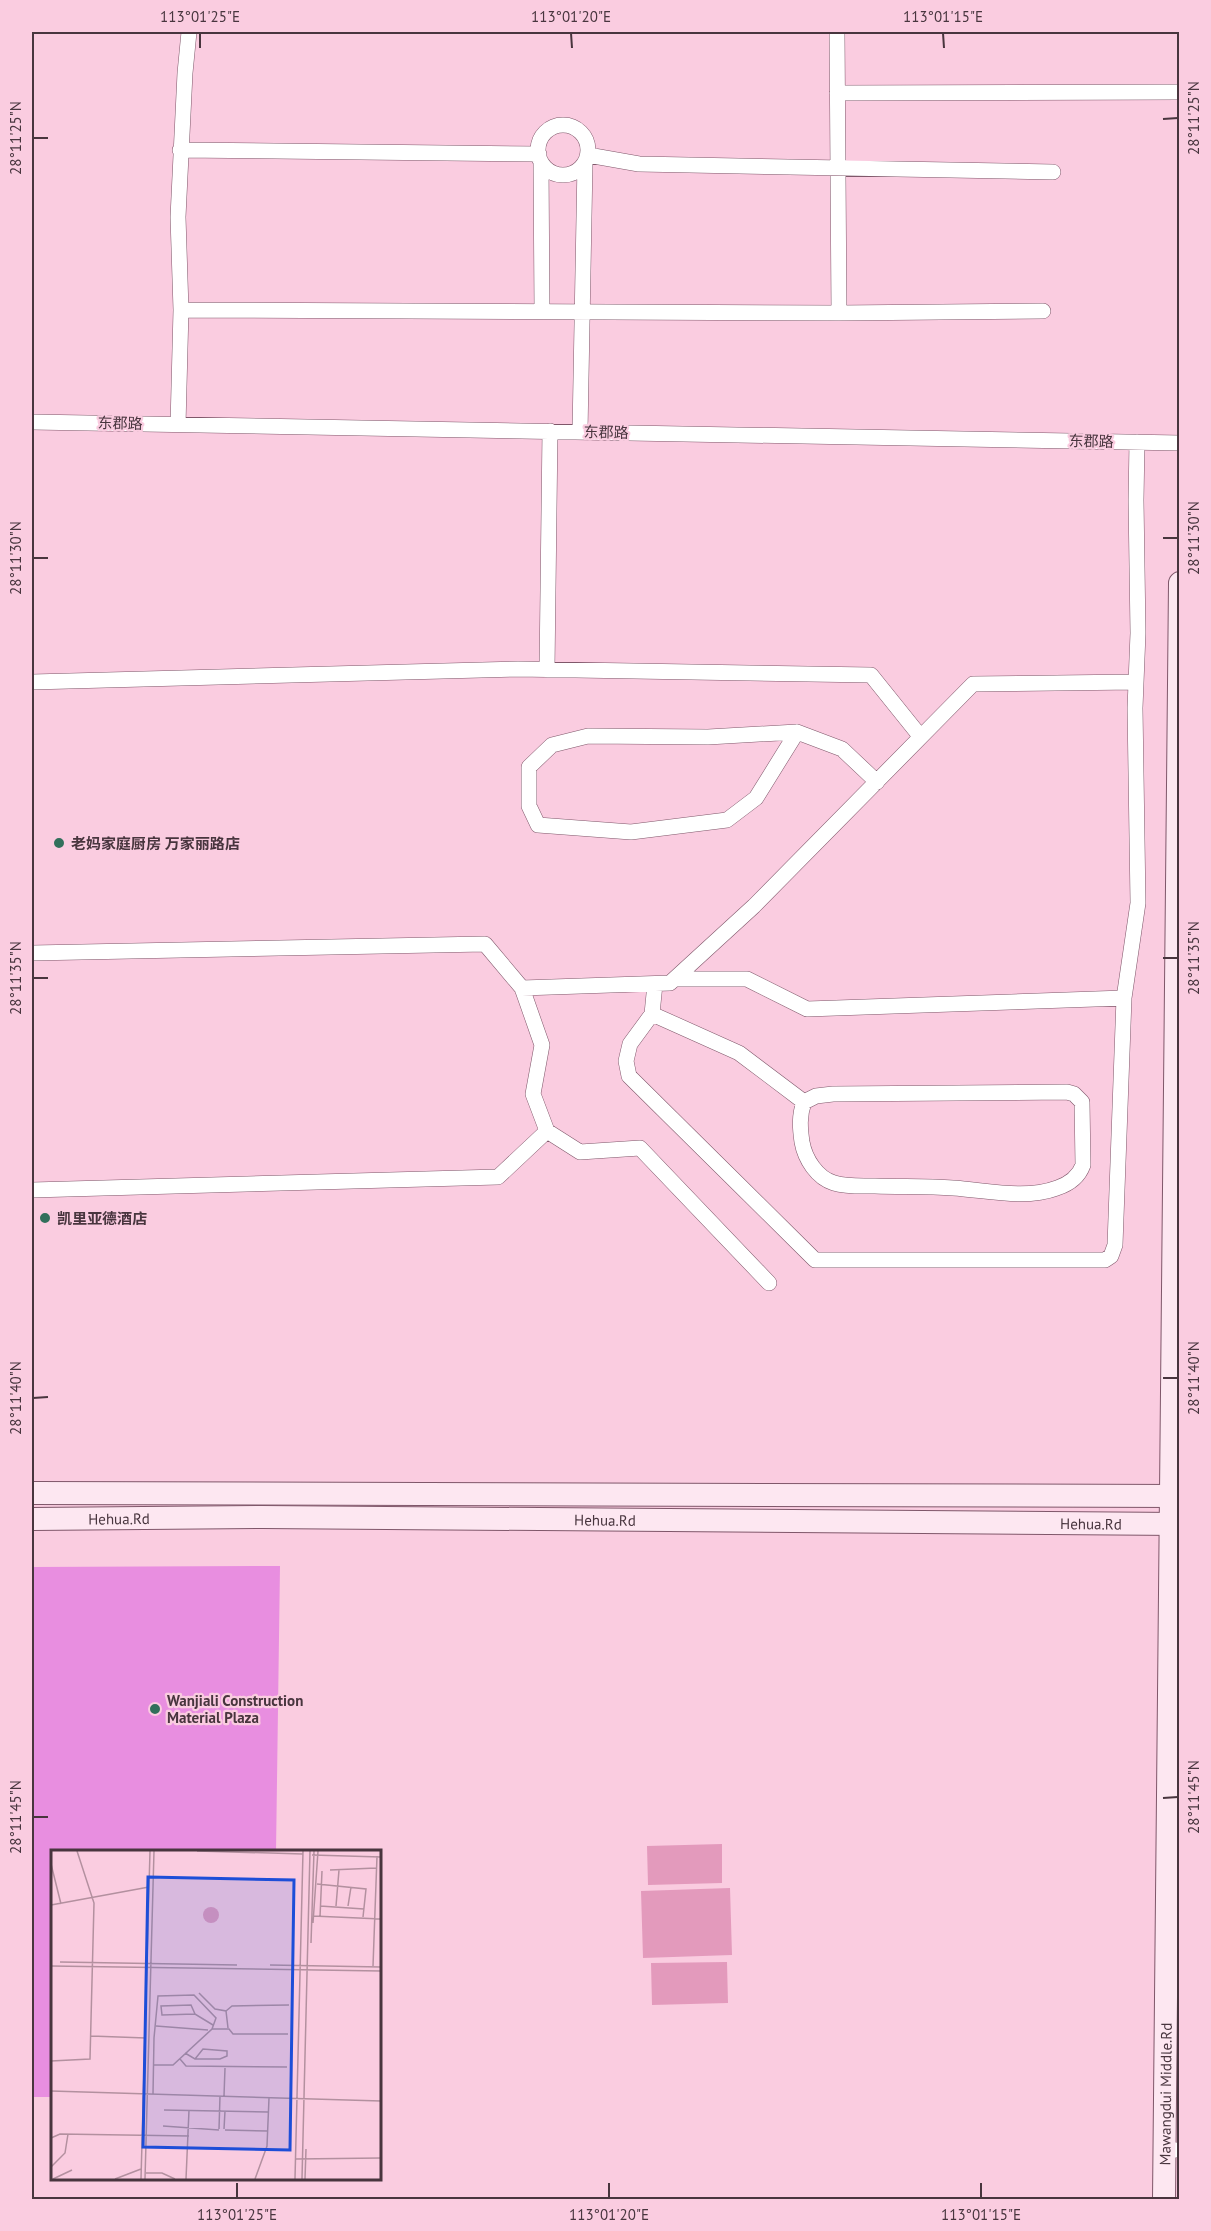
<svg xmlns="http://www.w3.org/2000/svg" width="1211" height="2231" font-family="'PT Sans','Noto Sans SC',sans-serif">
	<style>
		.green { fill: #e39abc }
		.building { fill: #e88ee0 }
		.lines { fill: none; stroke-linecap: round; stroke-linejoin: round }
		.minor-casing { stroke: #7f576a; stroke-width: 16 }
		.secondary-casing { stroke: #7f576a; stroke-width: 24 }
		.minor { stroke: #fff; stroke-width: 15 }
		.secondary { stroke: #fde7f1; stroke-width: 22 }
		.ticks { fill: none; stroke: #48353e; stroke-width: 2 }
		.poi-dot { fill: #316f5b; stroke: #facce0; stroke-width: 2 }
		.labels { text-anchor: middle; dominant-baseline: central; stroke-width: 4.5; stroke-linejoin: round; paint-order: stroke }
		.street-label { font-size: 15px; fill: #48353e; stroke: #facce0 }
		.poi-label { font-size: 15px; font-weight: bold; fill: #48353e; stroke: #facce0; text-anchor: start }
		.inset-road { fill: none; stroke: #b3909f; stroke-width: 1.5 }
		.view { fill: #1d4ed8; fill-opacity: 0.15; stroke: #1d4ed8; stroke-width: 3 }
		.inset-edge { fill: none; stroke: #48353e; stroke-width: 3 }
		.neatline { fill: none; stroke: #48353e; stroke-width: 2 }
		.ticks-label { font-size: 15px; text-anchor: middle; fill: #48353e }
	</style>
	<rect width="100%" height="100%" fill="#facce0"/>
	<path class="green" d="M722,1844V1883L648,1885L647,1846Z
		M730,1888L732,1955L643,1958L641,1891Z
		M727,1962L728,2003L652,2005L651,1963Z"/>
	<path class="building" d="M280,1566L276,1852H52V2097H32V1567Z"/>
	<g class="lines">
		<g class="minor-casing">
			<path id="minor" d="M837,32L839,313
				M837,93L1180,92
				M538 150a25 25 0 1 1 50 0a25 25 0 1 1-50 0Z
				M180,150L539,154
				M588,155L639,164L1053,172
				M541,162L542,311
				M181,310L839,313L1043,311
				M32,422L1180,443
				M178,425L181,310L178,217L185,73L189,32
				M580,432L585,163
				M547,670L550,431
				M32,682L518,669L871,675L920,736
				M797,732L756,798L727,820L631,832L538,825L529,806V767L552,745L588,736L708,737L797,732L842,749L877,782
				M32,953L485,944L522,988L670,983L754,906L973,684L1135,682
				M676,979H747L807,1009L1124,998
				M655,984L652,1014L630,1044L626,1061L629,1076L815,1260H1105L1111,1256L1115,1245L1124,998L1138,903L1135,708L1138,633L1136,500L1137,442
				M522,988L542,1045L533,1094L547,1131L580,1152L640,1148L769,1283
				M652,1014L739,1053L804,1102L816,1096L833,1094L1067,1092L1074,1094L1082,1102L1083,1165C1079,1176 1069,1184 1057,1188C1025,1200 986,1190 953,1188C927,1186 901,1187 875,1186C861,1186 847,1187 834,1183C817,1178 805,1159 802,1142C800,1128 799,1116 804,1102
				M32,1190L498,1177L547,1131
				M1164,2150H1180"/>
		</g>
		<g class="secondary-casing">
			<g id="secondary">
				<path d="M32,1493L1180,1496"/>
				<path id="s1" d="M32,1519L263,1517L1180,1524"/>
				<path id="s2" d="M1164,2200L1180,583"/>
			</g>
		</g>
		<use href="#minor" class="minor"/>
		<use href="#secondary" class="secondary"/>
	</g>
	<path class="ticks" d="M200,33V48M571,33L572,48M943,33L944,48M1163,119L1178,118M33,138H48M1163,538H1178M33,558H48M1163,958H1178M33,978H48M1163,1378H1178M33,1398L48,1397M1163,1798L1178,1797M33,1817H48M237,2183V2198M609,2183V2198M981,2183V2198"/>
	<g class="poi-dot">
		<circle cx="59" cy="843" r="6"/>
		<circle cx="45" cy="1218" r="6"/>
		<circle cx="155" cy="1709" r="6"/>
	</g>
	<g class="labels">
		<g class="street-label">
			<text transform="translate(120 423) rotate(1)">东郡路</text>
			<text transform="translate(606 432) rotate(1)">东郡路</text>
			<text transform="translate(1091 441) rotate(1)">东郡路</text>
			<text stroke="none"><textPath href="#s1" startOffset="87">Hehua.Rd</textPath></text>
			<text stroke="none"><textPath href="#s1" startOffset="573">Hehua.Rd</textPath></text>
			<text stroke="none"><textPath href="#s1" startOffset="1059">Hehua.Rd</textPath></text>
			<text stroke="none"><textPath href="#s2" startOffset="106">Mawangdui Middle.Rd</textPath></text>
		</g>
		<g class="poi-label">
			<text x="71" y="843">老妈家庭厨房 万家丽路店</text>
			<text x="57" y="1218">凯里亚德酒店</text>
			<text x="167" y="1700">Wanjiali Construction<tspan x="167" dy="17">Material Plaza</tspan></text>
		</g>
	</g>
	<g transform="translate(51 1850)">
		<rect width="330" height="330" fill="#facce0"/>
		<path d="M152 65a8 8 0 1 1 16 0a8 8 0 1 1-16 0Z" fill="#e39abc"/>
		<path class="inset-road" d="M146,1L252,4M261,5L330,7M0,14L10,54M279,20L325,18M266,34L315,39L312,67M0,55L98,37M269,56L313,59M285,56L288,20M297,56L300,37M262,66L330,69M269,67L271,21M262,73L267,1M260,93L263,1M9,112L186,115M219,115L330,117M0,116L330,121M322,116L326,6M148,143L164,159L175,161L177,178M175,161L181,156L238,155M144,164L140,155L110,156L111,165L144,164L162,175M105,176L157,180M161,179H178L182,184H237M40,186L95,188M134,203L144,209H169L176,206V201L152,199L144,209M129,209L135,216L236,217M0,211L39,209L43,53L26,1M0,241L330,251M102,244L103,188L107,146L143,145L165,168L161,179L122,215H103M173,246L174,218M113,260L217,262M112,276L168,280M168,279L169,246M173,279L174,261M174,280L217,281M0,288L9,284L138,286M245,309L330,308M0,317L14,303L17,284M95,323H111L124,329M2,329L21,320M64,329L90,319M90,329L99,1M94,329L103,1M135,329L138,260M204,329L216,296L218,248M244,329L252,1M251,329L259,1M254,329L255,299"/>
		<path class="view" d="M97,27L243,30L239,300L92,297Z"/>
		<rect width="330" height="330" class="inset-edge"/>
	</g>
	<rect width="1211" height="2231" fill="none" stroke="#facce0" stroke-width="66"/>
	<rect x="33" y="33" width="1145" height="2165" class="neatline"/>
	<g class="ticks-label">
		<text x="200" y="22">113°01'25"E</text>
		<text x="571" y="22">113°01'20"E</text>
		<text x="943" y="22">113°01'15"E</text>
		<text transform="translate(1194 118) rotate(-90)" y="5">28°11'25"N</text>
		<text transform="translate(16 138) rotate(-90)" y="5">28°11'25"N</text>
		<text transform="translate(1194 538) rotate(-90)" y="5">28°11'30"N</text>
		<text transform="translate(16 558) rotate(-90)" y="5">28°11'30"N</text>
		<text transform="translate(1194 958) rotate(-90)" y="5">28°11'35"N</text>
		<text transform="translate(16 978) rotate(-90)" y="5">28°11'35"N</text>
		<text transform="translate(1194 1378) rotate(-90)" y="5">28°11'40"N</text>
		<text transform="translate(16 1398) rotate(-90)" y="5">28°11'40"N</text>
		<text transform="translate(1194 1797) rotate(-90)" y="5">28°11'45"N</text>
		<text transform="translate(16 1817) rotate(-90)" y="5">28°11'45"N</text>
		<text x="237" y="2220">113°01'25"E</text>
		<text x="609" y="2220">113°01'20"E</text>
		<text x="981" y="2220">113°01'15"E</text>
	</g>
</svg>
